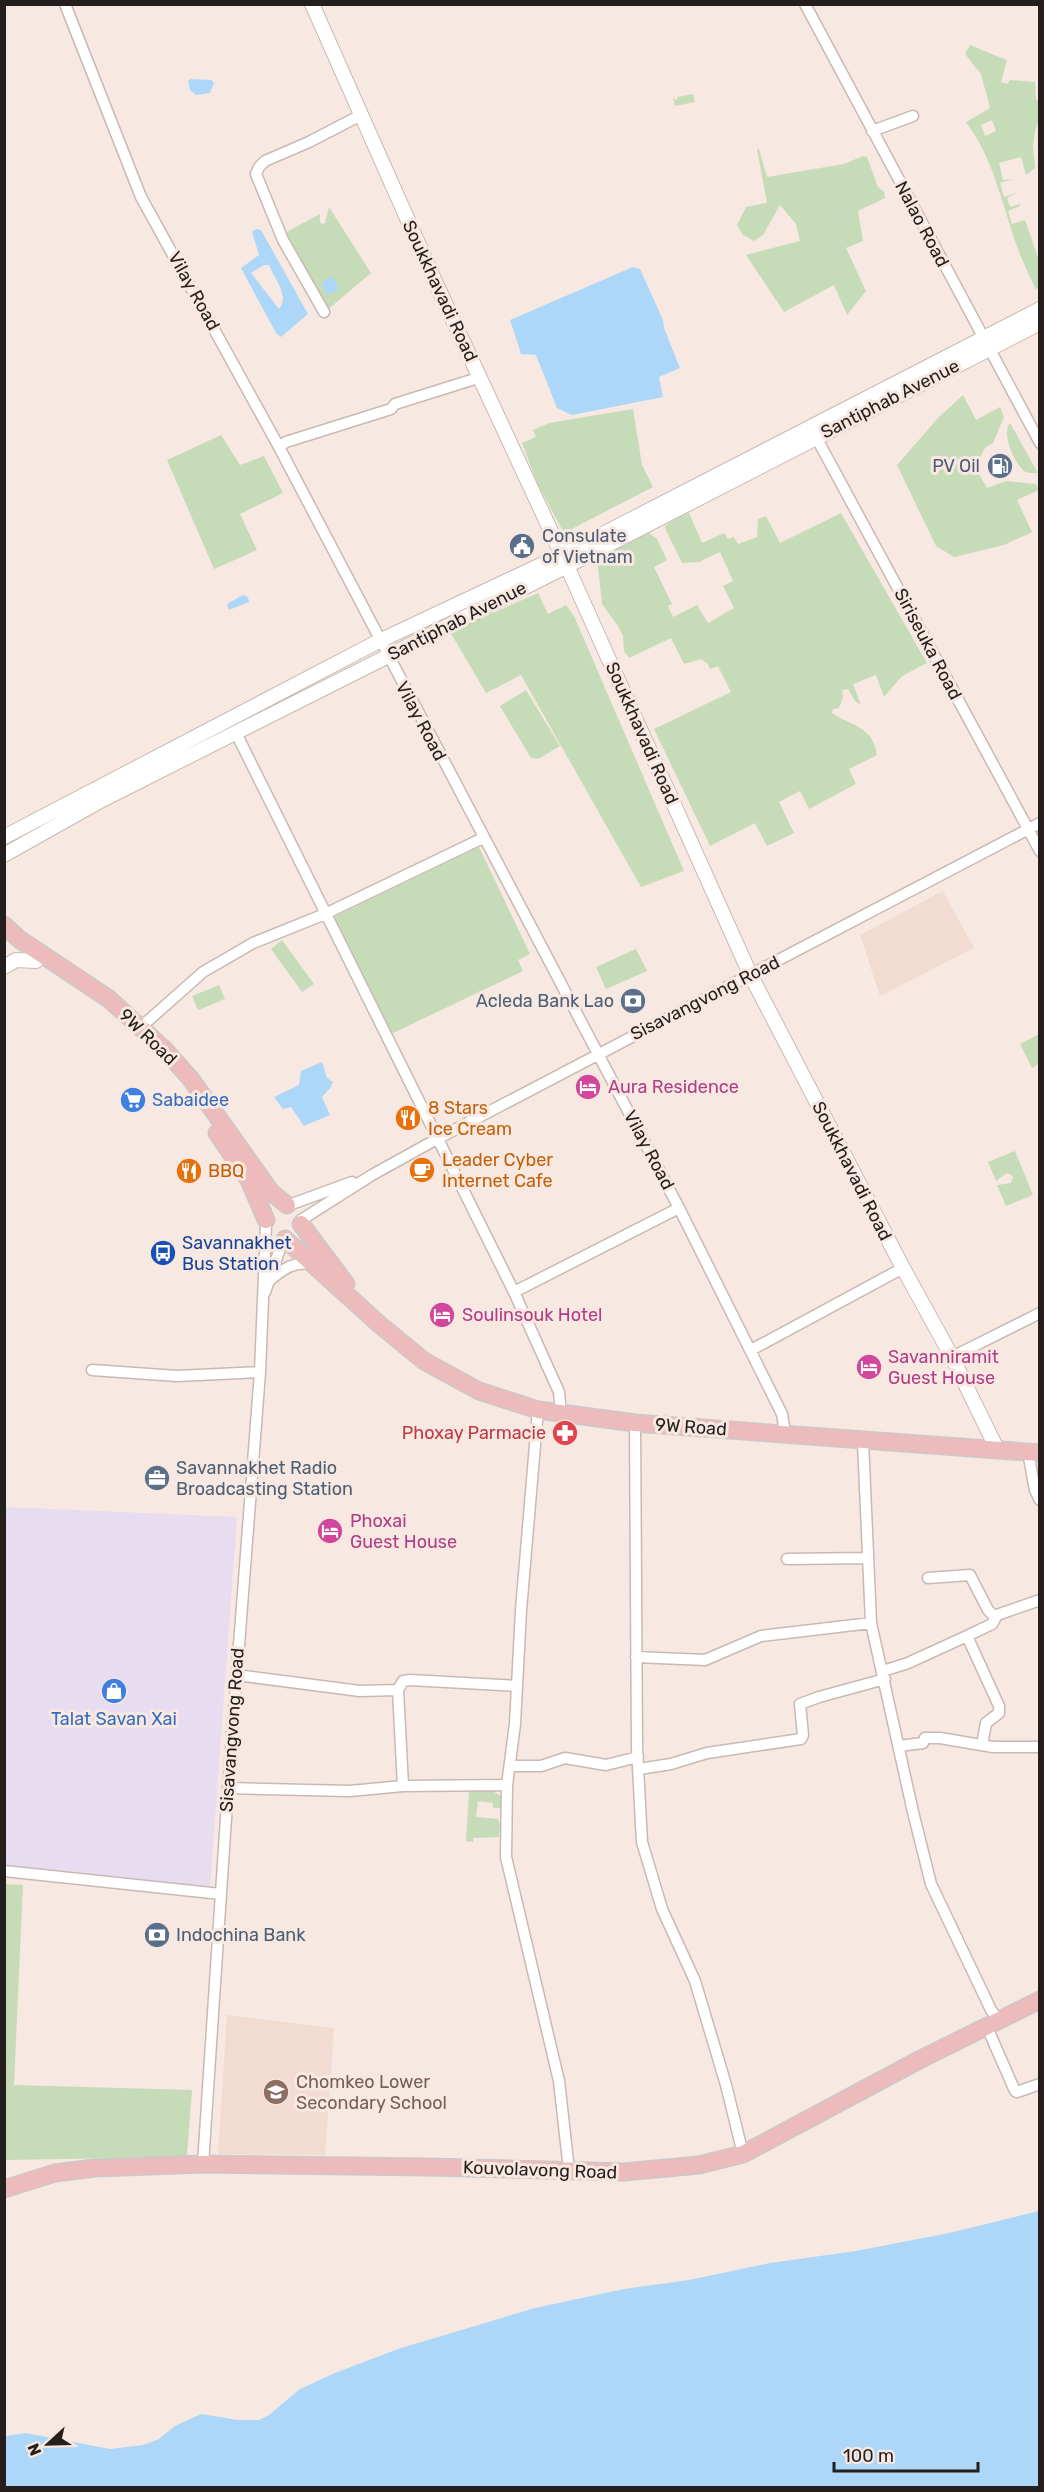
<svg xmlns="http://www.w3.org/2000/svg" width="1044" height="2492" font-family="Rubik,sans-serif">
	<style>
		.commercial { fill: #e8dcf1 }
		.built { fill: #f2dbd0 }
		.green { fill: #c6dcb8; fill-rule: evenodd }
		.water { fill: #add7f8; fill-rule: evenodd }
		.lines { fill: none; stroke-linecap: round; stroke-linejoin: round }
		.minor-casing { stroke: #c8bab3; stroke-width: 13 }
		.tertiary-casing { stroke: #c8bab3; stroke-width: 16 }
		.primary-casing { stroke: #cac9c9; stroke-width: 19 }
		.minor { stroke: #fff; stroke-width: 10 }
		.tertiary { stroke: #fff; stroke-width: 14 }
		.primary { stroke: #edbbbb; stroke-width: 16 }
		.labels { text-anchor: middle; dominant-baseline: central; stroke-width: 6; stroke-linejoin: round; paint-order: stroke }
		.street-label { font-size: 18px; fill: #241e1c; stroke: #f7e8e1 }
		.service-label { font-size: 18px; fill: #4e5e75; stroke: #f7e8e1; text-anchor: start }
		.hotel-label { font-size: 18px; fill: #b23c85; stroke: #f7e8e1; text-anchor: start }
		.shop-label { font-size: 18px; fill: #366cbe; stroke: #f7e8e1; text-anchor: start }
		.food-label { font-size: 18px; fill: #c56008; stroke: #f7e8e1; text-anchor: start }
		.transit-label { font-size: 18px; fill: #164399; stroke: #f7e8e1; text-anchor: start }
		.health-label { font-size: 18px; fill: #be3a42; stroke: #f7e8e1; text-anchor: end }
		.education-label { font-size: 18px; fill: #785e54; stroke: #f7e8e1; text-anchor: start }
	</style>
	<rect width="100%" height="100%" fill="#f7e8e1"/>
	<path class="commercial" d="M5,1507L237,1517L210,1887L5,1866Z"/>
	<path class="built" d="M943,891L974,948L880,996L860,935Z
		M227,2015L334,2028L325,2155L218,2154Z"/>
	<path class="green" d="M970,45L1007,60L1001,82L1007,84L1010,80L1035,82L1036,100L1039,101V119L1035,131L1033,145L1035,168L1026,175L1021,157L999,163L1003,180L1013,179L1000,183L1004,197L1017,193L1007,198L1010,207L1020,204V206L1008,211L1012,224L1025,220L1039,260V287L1036,290C1028,273 1020,256 1014,238C1001,198 992,157 966,122L990,108L981,74L965,54ZM992,120L996,131L985,136L981,125Z
		M693,94L695,102L675,106L673,98L677,100V97Z
		M757,149H759L767,177L844,164L863,156L867,157L878,187L884,192L885,198L858,211L863,241L846,248L866,291L847,315L834,285L784,312L746,255L800,241L796,224L780,205L763,235L754,241L743,235L737,225L746,207L767,203Z
		M329,207L371,273L326,311L283,234L320,214V222L322,224L325,223Z
		M963,395L976,420L1000,407L1004,417L993,443L985,448L975,467L987,488L1006,481L1036,484L1039,490L1017,500L1032,532L1004,545L954,557L936,546L897,465L938,418Z
		M633,409L642,465L653,487L564,533L538,485L522,443L536,437L533,430L549,423Z
		M1010,423L1038,473C1034,473 1028,474 1024,471C1014,462 1001,434 1010,423Z
		M221,435L240,465L264,456L283,493L240,514L257,550L214,569L167,460Z
		M689,513L702,543L724,533L728,539L734,537L738,544L757,537L758,519L766,516L780,543L841,513L927,663L902,676L884,697L876,675L853,684L861,705L855,701L848,689L842,690L843,697L839,708L833,709L832,713C850,726 873,725 877,755L849,769L856,784L809,809L800,791L779,802L794,833L767,846L755,823L710,846L654,729L731,692L718,666L710,669L708,664L701,659L684,664L671,638L629,658L624,651L623,636L618,626L602,604L597,558L649,533L657,539L667,560L654,567L672,604L668,606L673,617L697,605L708,623L734,608L723,586L733,581L720,552L699,562L682,563L666,530L665,526L676,518Z
		M538,593L548,614L566,605L574,616L684,871L641,887L521,675L486,693L450,632Z
		M526,690L560,746L538,759L531,758L500,706Z
		M479,847L530,954L518,960L523,971L389,1035L332,918Z
		M282,940L314,984L302,992L271,949Z
		M636,949L647,971L606,989L596,967Z
		M219,985L225,999L198,1010L192,996Z
		M1039,1034V1064L1032,1068L1020,1044Z
		M1015,1151L1033,1195L1006,1206L997,1185L1011,1183L1013,1176L1007,1173L996,1181L988,1162Z
		M473,1790L492,1791L501,1796L502,1808H493V1803L478,1801L476,1817L498,1819L500,1824L499,1837L473,1838V1842L466,1841L469,1792Z
		M4,1884L23,1885L14,2085L192,2090L187,2155L179,2157L5,2160Z"/>
	<path class="water" d="M191,79L211,80L214,83L210,93L196,95L190,90L188,81Z
		M256,229L261,230L308,314L281,337L276,333L241,268L259,255L252,232ZM264,265H269C274,279 290,295 279,309L251,273Z
		M633,267L640,269L663,320L664,328L680,368L659,377L663,397L572,415L557,408L536,355L521,354L510,320Z
		M332,276L339,289L327,295L321,283Z
		M243,595L248,597L249,602L229,610L227,604Z
		M322,1062L327,1078L333,1082L331,1087L322,1097L330,1115L304,1126L291,1107L283,1109L274,1097L299,1085L301,1071Z
		M1039,2211V2487H5V2436L26,2433L110,2449L143,2445L159,2439L175,2426L201,2414L238,2420H259L269,2415L300,2389L335,2373L398,2349L535,2308L624,2289L689,2280L770,2263L856,2251L949,2233Z"/>
	<g class="lines">
		<g class="minor-casing">
			<path id="minor" d="M65,4L141,197L279,447L679,1208L782,1414L785,1433
				M805,4L1040,443
				M872,131L913,116
				M324,312L283,240L256,174L259,167L265,161L309,142L361,115
				M816,437L1040,851
				M279,447L286,442L391,409L395,404L481,377
				M236,733L514,1292L559,1392L561,1415
				M141,1027L203,972L253,943L325,914L483,838
				M289,1205L352,1182
				M301,1220L372,1175L437,1139L1040,823
				M270,1280C283,1269 294,1261 312,1264
				M265,1292L283,1240
				M514,1292L679,1208
				M751,1350L903,1268
				M952,1357L1040,1313
				M92,1370L177,1376L260,1372
				M538,1410L521,1610L515,1724L507,1785L506,1857L559,2081L569,2170
				M635,1423L637,1748L642,1842L662,1909L695,1981L726,2085L743,2154
				M863,1441L871,1623L913,1812L931,1884L991,2010L999,2020
				M1028,1452L1035,1490L1040,1500
				M787,1559L867,1558
				M928,1578L970,1575L988,1610L994,1616L1040,1600
				M967,1636L999,1706V1713L986,1723L982,1745
				M636,1657L705,1660L761,1636L871,1623
				M883,1671L908,1663L967,1636L992,1624L997,1615
				M236,1675L360,1691L398,1690L403,1681L410,1680L517,1686
				M398,1690L403,1786
				M899,1746L923,1743L925,1738H940L993,1747H1040
				M511,1766H541L565,1758L606,1765L638,1757
				M639,1769L671,1764L707,1753L801,1739L803,1735L800,1704L819,1697L885,1679
				M228,1788L350,1791L403,1786L507,1785
				M4,1871L221,1894
				M987,2027L1015,2091L1017,2092L1040,2084
				M203,2164L228,1788L260,1372L266,1226"/>
		</g>
		<g class="tertiary-casing">
			<path id="tertiary" d="M312,4L434,279L562,555L750,974L903,1268L952,1357L997,1449
				M4,837L379,641L562,555L1040,309
				M4,855L102,800L567,566L1040,323
				M4,967L16,960L36,961"/>
		</g>
		<g class="primary-casing">
			<path id="primary" d="M4,925L19,939L109,999L165,1050L190,1078L271,1192L287,1205
				M217,1133L249,1180L266,1220
				M301,1224L346,1284
				M285,1239L379,1324L424,1361L479,1391L538,1410L635,1423L1040,1453
				M4,2189L55,2173L95,2168L203,2164L428,2167L624,2172L699,2165L743,2154L921,2059L1040,2000"/>
		</g>
		<use href="#minor" class="minor"/>
		<use href="#tertiary" class="tertiary"/>
		<use href="#primary" class="primary"/>
	</g>
	<defs>
		<g id="fuel-disc" transform="scale(1.35)"><circle r="9.5" fill="#5c6f8a" stroke="#f7e8e1"/><path d="M-5.5-6h7V0h2V4h1.3V-2.5L3-4.5l.8-.8L6-3V5H2.5V1h-1V6h-7ZM-4.2-4.7v3.2H.2V-4.7Z" fill="#fff"/></g>
		<g id="civic-disc" transform="scale(1.35)"><circle r="9.5" fill="#5c6f8a" stroke="#f7e8e1"/><path d="M-.6-6.5H3V-4.5H.6V-3L4-1V1h2V6H-6V1h2V-1L-.6-3ZM-1.2 2.5V6h2.4V2.5Z" fill="#fff"/></g>
		<g id="bank-disc" transform="scale(1.35)"><circle r="9.5" fill="#5c6f8a" stroke="#f7e8e1"/><path d="M-6-4H6V4H-6ZM0-2.3a2.3 2.3 0 1 0 0 4.6a2.3 2.3 0 1 0 0-4.6Z" fill="#fff"/></g>
		<g id="hotel-disc" transform="scale(1.35)"><circle r="9.5" fill="#d1479c" stroke="#f7e8e1"/><path d="M-6-4.5h1.5V1H6V5H4.5V3h-9V5H-6ZM-4 0a1.8 1.8 0 1 1 3.6 0ZM.5 0V-2.5h3Q6-2.5 6 0Z" fill="#fff"/></g>
		<g id="supermarket-disc" transform="scale(1.35)"><circle r="9.5" fill="#3f7fe0" stroke="#f7e8e1"/><path d="M-6-5.5h2.5l.6 2H6L4.5 2H-2.5L-4.4-4H-6ZM-1.5 3.2a1.3 1.3 0 1 0 .1 0ZM3 3.2a1.3 1.3 0 1 0 .1 0Z" fill="#fff"/></g>
		<g id="restaurant-disc" transform="scale(1.35)"><circle r="9.5" fill="#e8710a" stroke="#f7e8e1"/><path d="M-5-6h1v4h1v-4h1v4h1v-4h1v5L-1.5 .5V6h-2V.5L-5-1ZM5-6V6H3V1.5H1.5Q1.5-4 5-6Z" fill="#fff"/></g>
		<g id="cafe-disc" transform="scale(1.35)"><circle r="9.5" fill="#e8710a" stroke="#f7e8e1"/><path d="M-5.5-4.5H6V0H3Q3 3.5 0 3.5H-2.5Q-5.5 3.5-5.5 0ZM3-3.2v2h1.7v-2ZM-6 4.5H4V6H-6Z" fill="#fff"/></g>
		<g id="bus-disc" transform="scale(1.35)"><circle r="9.5" fill="#1a4fb4" stroke="#f7e8e1"/><path d="M-5-6H5V4H4V6H2V4H-2V6H-4V4H-5ZM-3.5-4V0h7V-4ZM-3.5 1.2v1.5H-2V1.2ZM2 1.2v1.5H3.5V1.2Z" fill="#fff"/></g>
		<g id="pharmacy-disc" transform="scale(1.35)"><circle r="9.5" fill="#e0444e" stroke="#f7e8e1"/><path d="M-2-6h4v4h4v4h-4v4h-4v-4h-4v-4h4Z" fill="#fff"/></g>
		<g id="office-disc" transform="scale(1.35)"><circle r="9.5" fill="#5c6f8a" stroke="#f7e8e1"/><path d="M-6-3h4V-5.5h4V-3h4V5H-6ZM-1-4.5V-3h2v-1.5ZM-6 0V1H6V0Z" fill="#fff"/></g>
		<g id="shop-disc" transform="scale(1.35)"><circle r="9.5" fill="#3f7fe0" stroke="#f7e8e1"/><path d="M-5-2.5h2.3a2.7 3.5 0 0 1 5.4 0H5L5.5 6h-11ZM-1.5-2.5h3a1.5 2.3 0 0 0-3 0Z" fill="#fff"/></g>
		<g id="school-disc" transform="scale(1.35)"><circle r="9.5" fill="#8d6e63" stroke="#f7e8e1"/><path d="M0-5L7-2L0 1L-7-2ZM-4 1L0 2.5L4 1V4Q0 6-4 4Z" fill="#fff"/></g>
	</defs>
	<g fill-rule="evenodd">
		<use href="#fuel-disc" x="1000" y="466"/>
		<use href="#civic-disc" x="522" y="546"/>
		<use href="#bank-disc" x="633" y="1001"/>
		<use href="#hotel-disc" x="588" y="1087"/>
		<use href="#supermarket-disc" x="133" y="1100"/>
		<use href="#restaurant-disc" x="408" y="1118"/>
		<use href="#cafe-disc" x="422" y="1170"/>
		<use href="#restaurant-disc" x="189" y="1171"/>
		<use href="#bus-disc" x="163" y="1253"/>
		<use href="#hotel-disc" x="442" y="1315"/>
		<use href="#hotel-disc" x="869" y="1367"/>
		<use href="#pharmacy-disc" x="565" y="1433"/>
		<use href="#office-disc" x="157" y="1478"/>
		<use href="#hotel-disc" x="330" y="1531"/>
		<use href="#shop-disc" x="114" y="1691"/>
		<use href="#bank-disc" x="157" y="1935"/>
		<use href="#school-disc" x="276" y="2092"/>
	</g>
	<g class="labels">
		<g class="street-label">
			<text transform="translate(922 224) rotate(62)">Nalao Road</text>
			<text transform="translate(194 291) rotate(61)">Vilay Road</text>
			<text transform="translate(440 291) rotate(65)">Soukkhavadi Road</text>
			<text transform="translate(890 399) rotate(-27)">Santiphab Avenue</text>
			<text transform="translate(457 621) rotate(-27)">Santiphab Avenue</text>
			<text transform="translate(928 644) rotate(62)">Siriseuka Road</text>
			<text transform="translate(421 721) rotate(62)">Vilay Road</text>
			<text transform="translate(642 733) rotate(66)">Soukkhavadi Road</text>
			<text transform="translate(705 998) rotate(-27)">Sisavangvong Road</text>
			<text transform="translate(148 1037) rotate(44)">9W Road</text>
			<text transform="translate(649 1150) rotate(62)">Vilay Road</text>
			<text transform="translate(852 1171) rotate(63)">Soukkhavadi Road</text>
			<text transform="translate(691 1427) rotate(4)">9W Road</text>
			<text transform="translate(232 1730) rotate(-86)">Sisavangvong Road</text>
			<text transform="translate(540 2170) rotate(2)">Kouvolavong Road</text>
		</g>
		<g class="service-label">
			<text x="980" y="466" text-anchor="end">PV Oil</text>
			<text x="542" y="536">Consulate<tspan x="542" dy="21">of Vietnam</tspan></text>
			<text x="614" y="1001" text-anchor="end">Acleda Bank Lao</text>
			<text x="176" y="1468">Savannakhet Radio<tspan x="176" dy="21">Broadcasting Station</tspan></text>
			<text x="176" y="1935">Indochina Bank</text>
		</g>
		<g class="hotel-label">
			<text x="608" y="1087">Aura Residence</text>
			<text x="462" y="1315">Soulinsouk Hotel</text>
			<text x="888" y="1357">Savanniramit<tspan x="888" dy="21">Guest House</tspan></text>
			<text x="350" y="1521">Phoxai<tspan x="350" dy="21">Guest House</tspan></text>
		</g>
		<g class="shop-label">
			<text x="152" y="1100">Sabaidee</text>
			<text x="114" y="1719" text-anchor="middle">Talat Savan Xai</text>
		</g>
		<g class="food-label">
			<text x="428" y="1108">8 Stars<tspan x="428" dy="21">Ice Cream</tspan></text>
			<text x="442" y="1160">Leader Cyber<tspan x="442" dy="21">Internet Cafe</tspan></text>
			<text x="208" y="1171">BBQ</text>
		</g>
		<g class="transit-label">
			<text x="182" y="1243">Savannakhet<tspan x="182" dy="21">Bus Station</tspan></text>
		</g>
		<g class="health-label">
			<text x="546" y="1433">Phoxay Parmacie</text>
		</g>
		<g class="education-label">
			<text x="296" y="2082">Chomkeo Lower<tspan x="296" dy="21">Secondary School</tspan></text>
		</g>
	</g>
	<rect width="1044" height="2492" fill="none" stroke="#241e1c" stroke-width="12"/>
	<g transform="translate(48 2444) rotate(248)" stroke="#f7e8e1" stroke-width="4.5" paint-order="stroke">
	<path d="M0-4.5L10 22L0 15L-10 22Z" fill="#241e1c"/>
	<text y="-9" font-size="16" font-weight="bold" text-anchor="middle" fill="#241e1c">N</text>
	</g>
	<path d="M834 2462v9h144v-9" fill="none" stroke="#241e1c" stroke-width="3"/>
	<text x="843" y="2462" font-size="18" fill="#241e1c" stroke="#f7e8e1" stroke-width="4.5" paint-order="stroke">100 m</text>
</svg>
